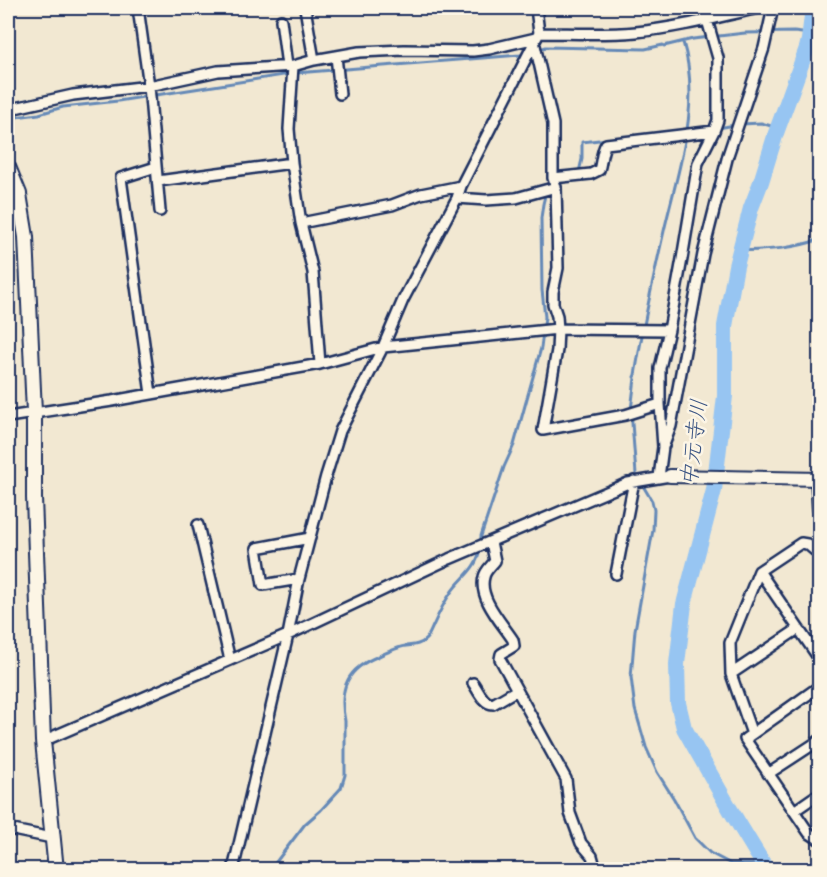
<svg xmlns="http://www.w3.org/2000/svg" width="827" height="877" font-family="'Indie Flower','Klee One',sans-serif">
	<style>
		.lines { fill: none; stroke-linecap: round; stroke-linejoin: round }
		.stream { stroke: #6589b7; stroke-width: 3 }
		.river { stroke: #97c5f2; stroke-width: 16 }
		.minor-casing { stroke: #1b2f5e; stroke-width: 14 }
		.tertiary-casing { stroke: #1b2f5e; stroke-width: 16 }
		.secondary-casing { stroke: #1b2f5e; stroke-width: 18 }
		.minor { stroke: #fcf5e5; stroke-width: 9 }
		.tertiary { stroke: #fcf5e5; stroke-width: 12 }
		.secondary { stroke: #fcf5e5; stroke-width: 14 }
		.labels { text-anchor: middle; dominant-baseline: central; stroke-width: 5; stroke-linejoin: round; paint-order: stroke }
		.water-label { font-size: 22px; font-style: italic; fill: #3a5483; stroke: #fcf5e5 }
	</style>
	<rect width="100%" height="100%" fill="#f2e8d2"/>
	<filter id="ink" filterUnits="userSpaceOnUse"><feTurbulence type="fractalNoise" baseFrequency=".0167" numOctaves="2"/><feDisplacementMap in="SourceGraphic" scale="12" xChannelSelector="R" yChannelSelector="G"/><feConvolveMatrix kernelMatrix="1 2 1 2 8 2 1 2 1" color-interpolation-filters="sRGB"/></filter>
	<g filter="url(#ink)">
		<g class="lines">
			<path class="stream" d="M811,21L820,29
				M683,42C702,105 678,169 664,231C653,279 643,327 635,375L634,377L635,378L631,410L636,474L652,501L654,510L653,530L635,630L631,677L635,709L646,747L657,772L674,799L695,838L710,853L731,864H752L762,860
				M538,50L546,47L645,49L663,45L664,46L693,39L745,33L794,32L810,34
				M8,118L39,114L63,107L118,101L296,73L520,55L526,54
				M742,124L761,123L778,128
				M718,128L735,125
				M578,172H579L582,159V142L625,137
				M740,251C767,250 794,249 820,239
				M481,542V536L504,467L514,445L541,348L545,317L542,290L541,218L543,204L548,183L552,181
				M268,870L273,866L305,824L321,810L341,788L345,775V721C338,687 348,668 379,656C386,653 394,649 401,647C410,645 420,646 426,639C429,636 431,630 433,626C438,615 443,604 450,594C460,578 477,570 480,549"/>
			<path class="river" d="M767,870L731,811L684,728L678,703L677,664L684,604L714,490L725,396V326L736,266L751,208L761,182L776,133L807,48L809,40L813,8"/>
			<g class="minor-casing">
				<path id="minor" d="M138,8L149,86L160,211
					M305,8L314,60
					M281,20L287,66
					M539,33C571,33 604,35 636,32C677,28 719,17 759,8
					M534,41L553,124V178L556,187L558,268L553,292V304L557,316L558,329L557,350L543,430L625,415L660,404
					M336,56L340,94
					M8,108H15L73,95L149,86L218,71L293,66L314,60L359,52L404,50L473,51L489,49L536,38
					M292,163L301,223L313,272L320,364
					M553,178L591,174L599,170C602,161 601,152 606,144L714,131
					M158,181L292,163L289,129L293,66
					M457,198L486,200L516,198L556,187
					M301,223L392,205L421,194L461,186
					M151,394L121,178L156,167
					M8,417L112,401L320,364L383,347L558,329L669,330
					M820,429V438
					M664,445L671,426L703,254L728,155L764,48L773,8
					M659,477L663,447L660,404V368L669,330L682,259L698,163L714,131L718,120V58L707,20L702,8
					M816,479L818,509L820,511
					M198,525L230,660
					M491,542L495,561C491,566 485,571 484,577C478,598 502,623 513,640L514,646L501,654L500,659L566,779L570,813L581,843L592,856L596,870
					M820,555L807,544L801,543L759,571L820,660
					M616,574L634,481
					M299,579L263,585L257,548L310,538
					M731,674L798,629
					M473,683C478,690 483,704 493,704L517,690
					M820,686L745,739L809,833L820,840
					M752,734L731,674L730,643L759,571
					M43,741L288,635L449,559L628,483L670,476
					M768,774L820,740
					M794,811L820,793
					M8,829L52,838
					M233,870L288,635L299,579L326,476L340,431L383,347L403,300L457,198L461,186L539,33L536,8"/>
			</g>
			<g class="tertiary-casing">
				<path id="tertiary" d="M670,476L820,479"/>
			</g>
			<g class="secondary-casing">
				<path id="secondary" d="M8,167L19,194L26,237L34,412V498L43,741L56,870"/>
			</g>
			<use href="#minor" class="minor"/>
			<use href="#tertiary" class="tertiary"/>
			<use href="#secondary" class="secondary"/>
		</g>
	</g>
	<g class="labels">
		<g class="water-label">
			<text transform="translate(696 443) rotate(-83)">中元寺川</text>
		</g>
	</g>
	<rect width="827" height="877" fill="none" stroke="#fcf5e5" stroke-width="30"/>
	<rect x="15" y="15" width="797" height="847" fill="none" stroke="#1b2f5e" stroke-width="2" filter="url(#ink)"/>
</svg>
